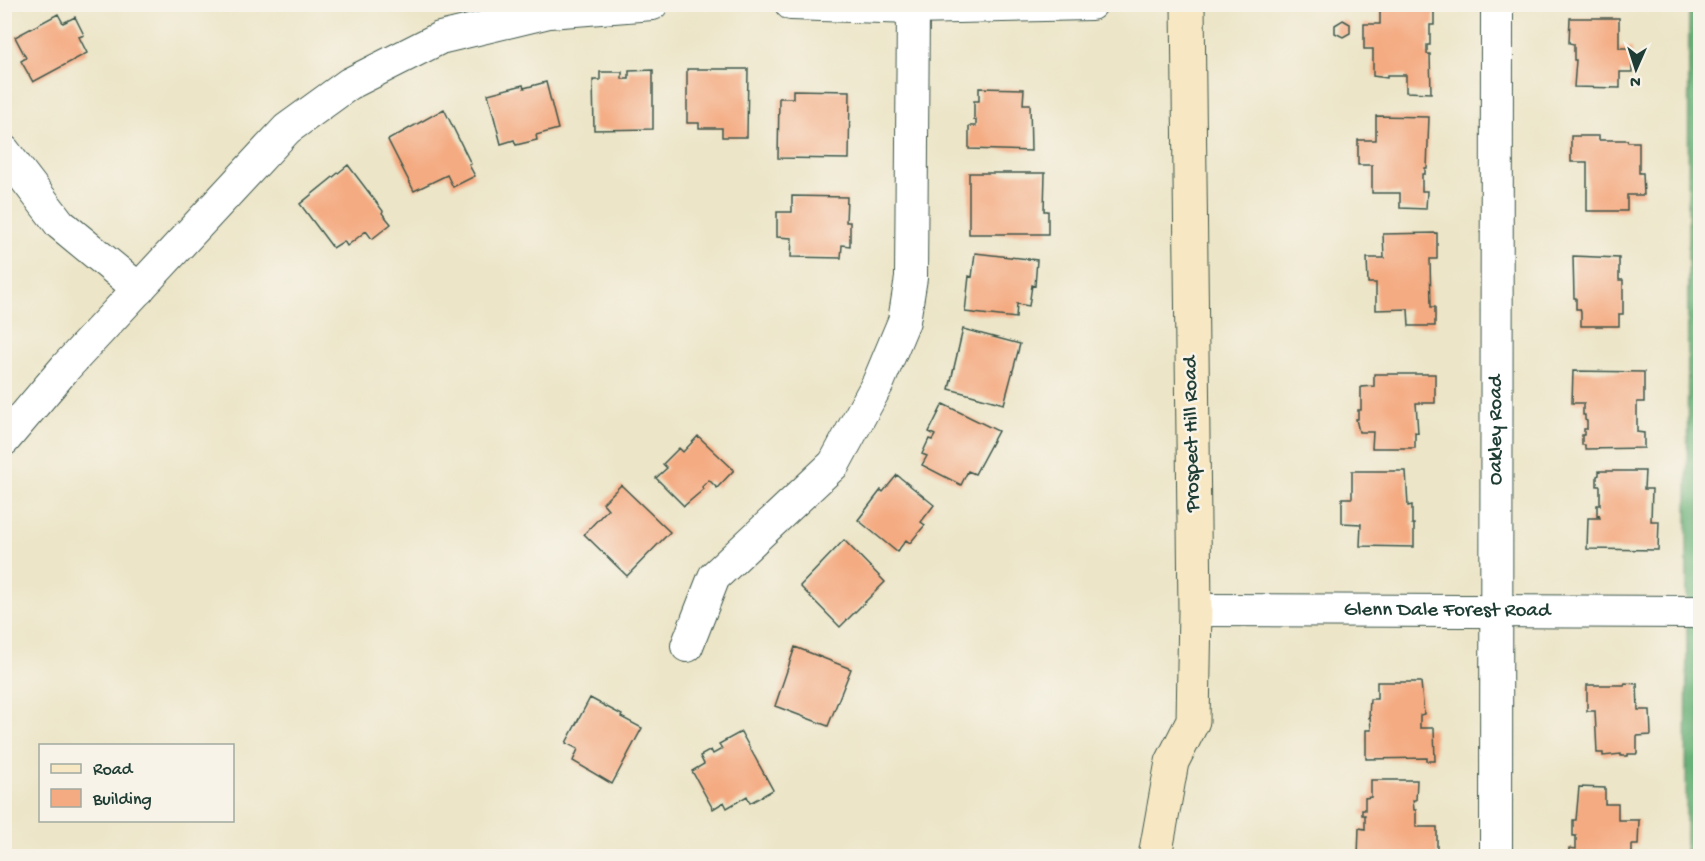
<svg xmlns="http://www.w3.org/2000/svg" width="1705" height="861" font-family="'Gochi Hand',sans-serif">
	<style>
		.forest { fill: #69b178; stroke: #447756; stroke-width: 1.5 }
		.building { fill: #f4ab82 }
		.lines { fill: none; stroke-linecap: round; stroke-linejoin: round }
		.street-casing { stroke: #3e564a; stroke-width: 34 }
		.secondary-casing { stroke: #3e564a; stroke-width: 35 }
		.street { stroke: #fff; stroke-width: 32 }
		.secondary { stroke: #f7e8c3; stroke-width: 33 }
		.labels { text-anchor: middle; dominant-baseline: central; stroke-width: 5; stroke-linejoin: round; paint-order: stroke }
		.street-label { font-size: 21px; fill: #1f3d34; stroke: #f7f3e8 }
	</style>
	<rect width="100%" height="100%" fill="#f7f3e8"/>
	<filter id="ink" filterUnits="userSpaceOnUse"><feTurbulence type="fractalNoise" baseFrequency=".0167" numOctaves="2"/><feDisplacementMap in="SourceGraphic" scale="12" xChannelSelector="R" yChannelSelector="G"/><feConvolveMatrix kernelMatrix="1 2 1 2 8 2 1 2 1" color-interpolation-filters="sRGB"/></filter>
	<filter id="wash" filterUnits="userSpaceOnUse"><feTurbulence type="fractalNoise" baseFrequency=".008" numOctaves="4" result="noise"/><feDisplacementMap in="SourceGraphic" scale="24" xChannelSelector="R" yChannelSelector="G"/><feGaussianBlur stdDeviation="1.35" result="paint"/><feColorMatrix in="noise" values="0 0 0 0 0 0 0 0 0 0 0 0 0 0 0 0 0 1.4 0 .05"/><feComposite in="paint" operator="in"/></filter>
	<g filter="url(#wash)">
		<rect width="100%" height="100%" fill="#ece5c8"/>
		<path class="forest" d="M1700,4V856H1686L1689,5Z"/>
		<g id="blocks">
			<path class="building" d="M1380,4H1434V25H1430V45H1427V54H1430L1431,93L1406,92V75H1387V78L1373,76V49H1364V24H1380Z
				M58,14L63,23L75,17L84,35L79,37L87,53L33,82L21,61L26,58L15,37Z
				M1570,18H1619V48H1632V72H1620V88L1574,87L1576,60H1574V44L1569,43Z
				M1343,20L1350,24V33L1343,37L1335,33V25Z
				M687,69H748L747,137H722V128H699V123H687Z
				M653,70V129L594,130L593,80H600V72H622V79H629V71Z
				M546,82L558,129L536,135L537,140L516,145L514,140L501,144L488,94L523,85L524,88Z
				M979,88L1024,89L1023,104H1030L1031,151L969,149V126H976V120H974V101H979Z
				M793,90L850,91L849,159L778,158L779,98H793Z
				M444,109L471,164L469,165L475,176L453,187L447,175L414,191L388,140Z
				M1376,116L1429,117L1427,168H1425V174H1422V191H1427L1426,209L1400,208V193H1372V165H1358V140H1376Z
				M1571,136H1599V140H1627L1628,142H1639V173H1643L1644,195H1627V211H1587V162H1571Z
				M348,165L383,211L382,213L391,224L372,239L366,231L347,246L344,241L333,248L300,204Z
				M969,173H1045L1044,211H1048V234H969Z
				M792,196L847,197L846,222H850V246L842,245L841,258L791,257L792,238L777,237V212H792Z
				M1437,233V259H1430L1431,307H1435V326H1409L1408,309L1376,310V283H1368L1367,258H1384L1383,234Z
				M975,253L1037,260L1035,286L1032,285L1029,306L1017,304L1016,318L965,312L969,276L972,277Z
				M1573,256L1619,258V280H1623V314H1619V326H1581V312L1580,309H1576V298H1574Z
				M963,329L1020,344L1004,404L949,389Z
				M1573,371L1644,372V402H1637V432L1644,433V448L1585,449V445H1582V435H1584V429H1587V421L1585,420V415H1583V405L1584,403H1572Z
				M1374,374H1435V403H1416L1418,433L1415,432V448H1372L1373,432H1359L1356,419H1358V410H1361V387L1374,386Z
				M943,404L998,431L975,474L968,471L961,485L922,465L927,456L922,454L929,439L932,440L935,435L929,432Z
				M698,436L734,470L717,488L709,480L702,487L704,489L684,506L656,478L667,468L663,464L679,448L683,452Z
				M1352,471H1406L1408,506L1412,505V524H1414V547L1360,546L1361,524L1342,523V498H1352Z
				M1599,471H1645L1644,489H1652L1651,521H1659L1658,550L1587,549L1588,518H1600L1599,515L1597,516V505H1600V486H1597V476L1599,475Z
				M897,475L934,505L921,522L925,525L910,543L906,540L897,552L858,520L881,490L883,492Z
				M621,485L670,532L627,576L584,534L608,509L603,503Z
				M844,540L885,582L840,627L800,586Z
				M795,647L851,669L828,726L775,706Z
				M1377,682H1421L1424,714L1420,715V728H1434L1435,761H1427V758L1366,759V730H1371L1370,716L1369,717L1370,699H1377Z
				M1625,683L1637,684L1638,710H1650L1651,735L1637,736V754H1628V756H1621V754L1603,756V753H1597L1595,711H1587V685H1624Z
				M590,698L622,715L621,717L642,728L612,784L573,761L578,749L566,743Z
				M741,732L773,790L750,803L747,796L727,808L724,802L713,809L692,771L704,764L700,756L711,750L713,754L722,749L719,744Z
				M1371,780H1417L1416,800H1413L1414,810H1416V827H1437V856H1358L1359,828L1365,829V815H1362V810H1365V798L1371,797Z
				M1579,787L1605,788V804H1618V820H1639L1638,845H1632V856H1569V848L1576,849V836H1573V820H1576Z"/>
		</g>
	</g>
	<g filter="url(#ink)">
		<use href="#blocks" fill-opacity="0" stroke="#3e564a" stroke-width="1.5"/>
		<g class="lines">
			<g class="street-casing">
				<g id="street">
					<path d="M913,4V8L1091,4"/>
					<path d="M4,151L60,224L139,289"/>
					<path d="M4,440L65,368L287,129L349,84L440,38L549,12L652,4"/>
					<path id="s1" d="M1195,610L1700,612"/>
					<path d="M687,646L714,577L834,464L878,383L904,321L911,278L913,8L791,4"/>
					<path id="s2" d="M1496,856L1497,4"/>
				</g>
			</g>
			<g class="secondary-casing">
				<path id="secondary" d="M1155,856L1172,762L1193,721L1195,610L1188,4"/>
			</g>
			<use href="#street" class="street"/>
			<use href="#secondary" class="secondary"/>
		</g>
	</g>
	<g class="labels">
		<g class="street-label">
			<text stroke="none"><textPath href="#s2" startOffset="426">Oakley Road</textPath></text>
			<text transform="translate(1193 434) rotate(-91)">Prospect Hill Road</text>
			<text stroke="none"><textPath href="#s1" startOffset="252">Glenn Dale Forest Road</textPath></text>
		</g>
	</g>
	<rect width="1705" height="861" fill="none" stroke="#f7f3e8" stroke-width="24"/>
	<rect x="39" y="744" width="195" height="78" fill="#f7f3e8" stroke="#a1aaa0" stroke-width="1.5"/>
	<rect x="51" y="764" width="30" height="9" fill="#f7e8c3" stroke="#a1aaa0" stroke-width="1.5"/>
	<text x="93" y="774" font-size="18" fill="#1f3d34">Road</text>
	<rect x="51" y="789" width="30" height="18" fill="#f4ab82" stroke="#a1aaa0" stroke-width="1.5"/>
	<text x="93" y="804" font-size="18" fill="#1f3d34">Building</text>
	<g transform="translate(1636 69) rotate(183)" stroke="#f7f3e8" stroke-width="4.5" paint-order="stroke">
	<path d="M0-4.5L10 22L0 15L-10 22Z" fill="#1f3d34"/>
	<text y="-9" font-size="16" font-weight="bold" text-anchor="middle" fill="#1f3d34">N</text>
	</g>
</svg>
